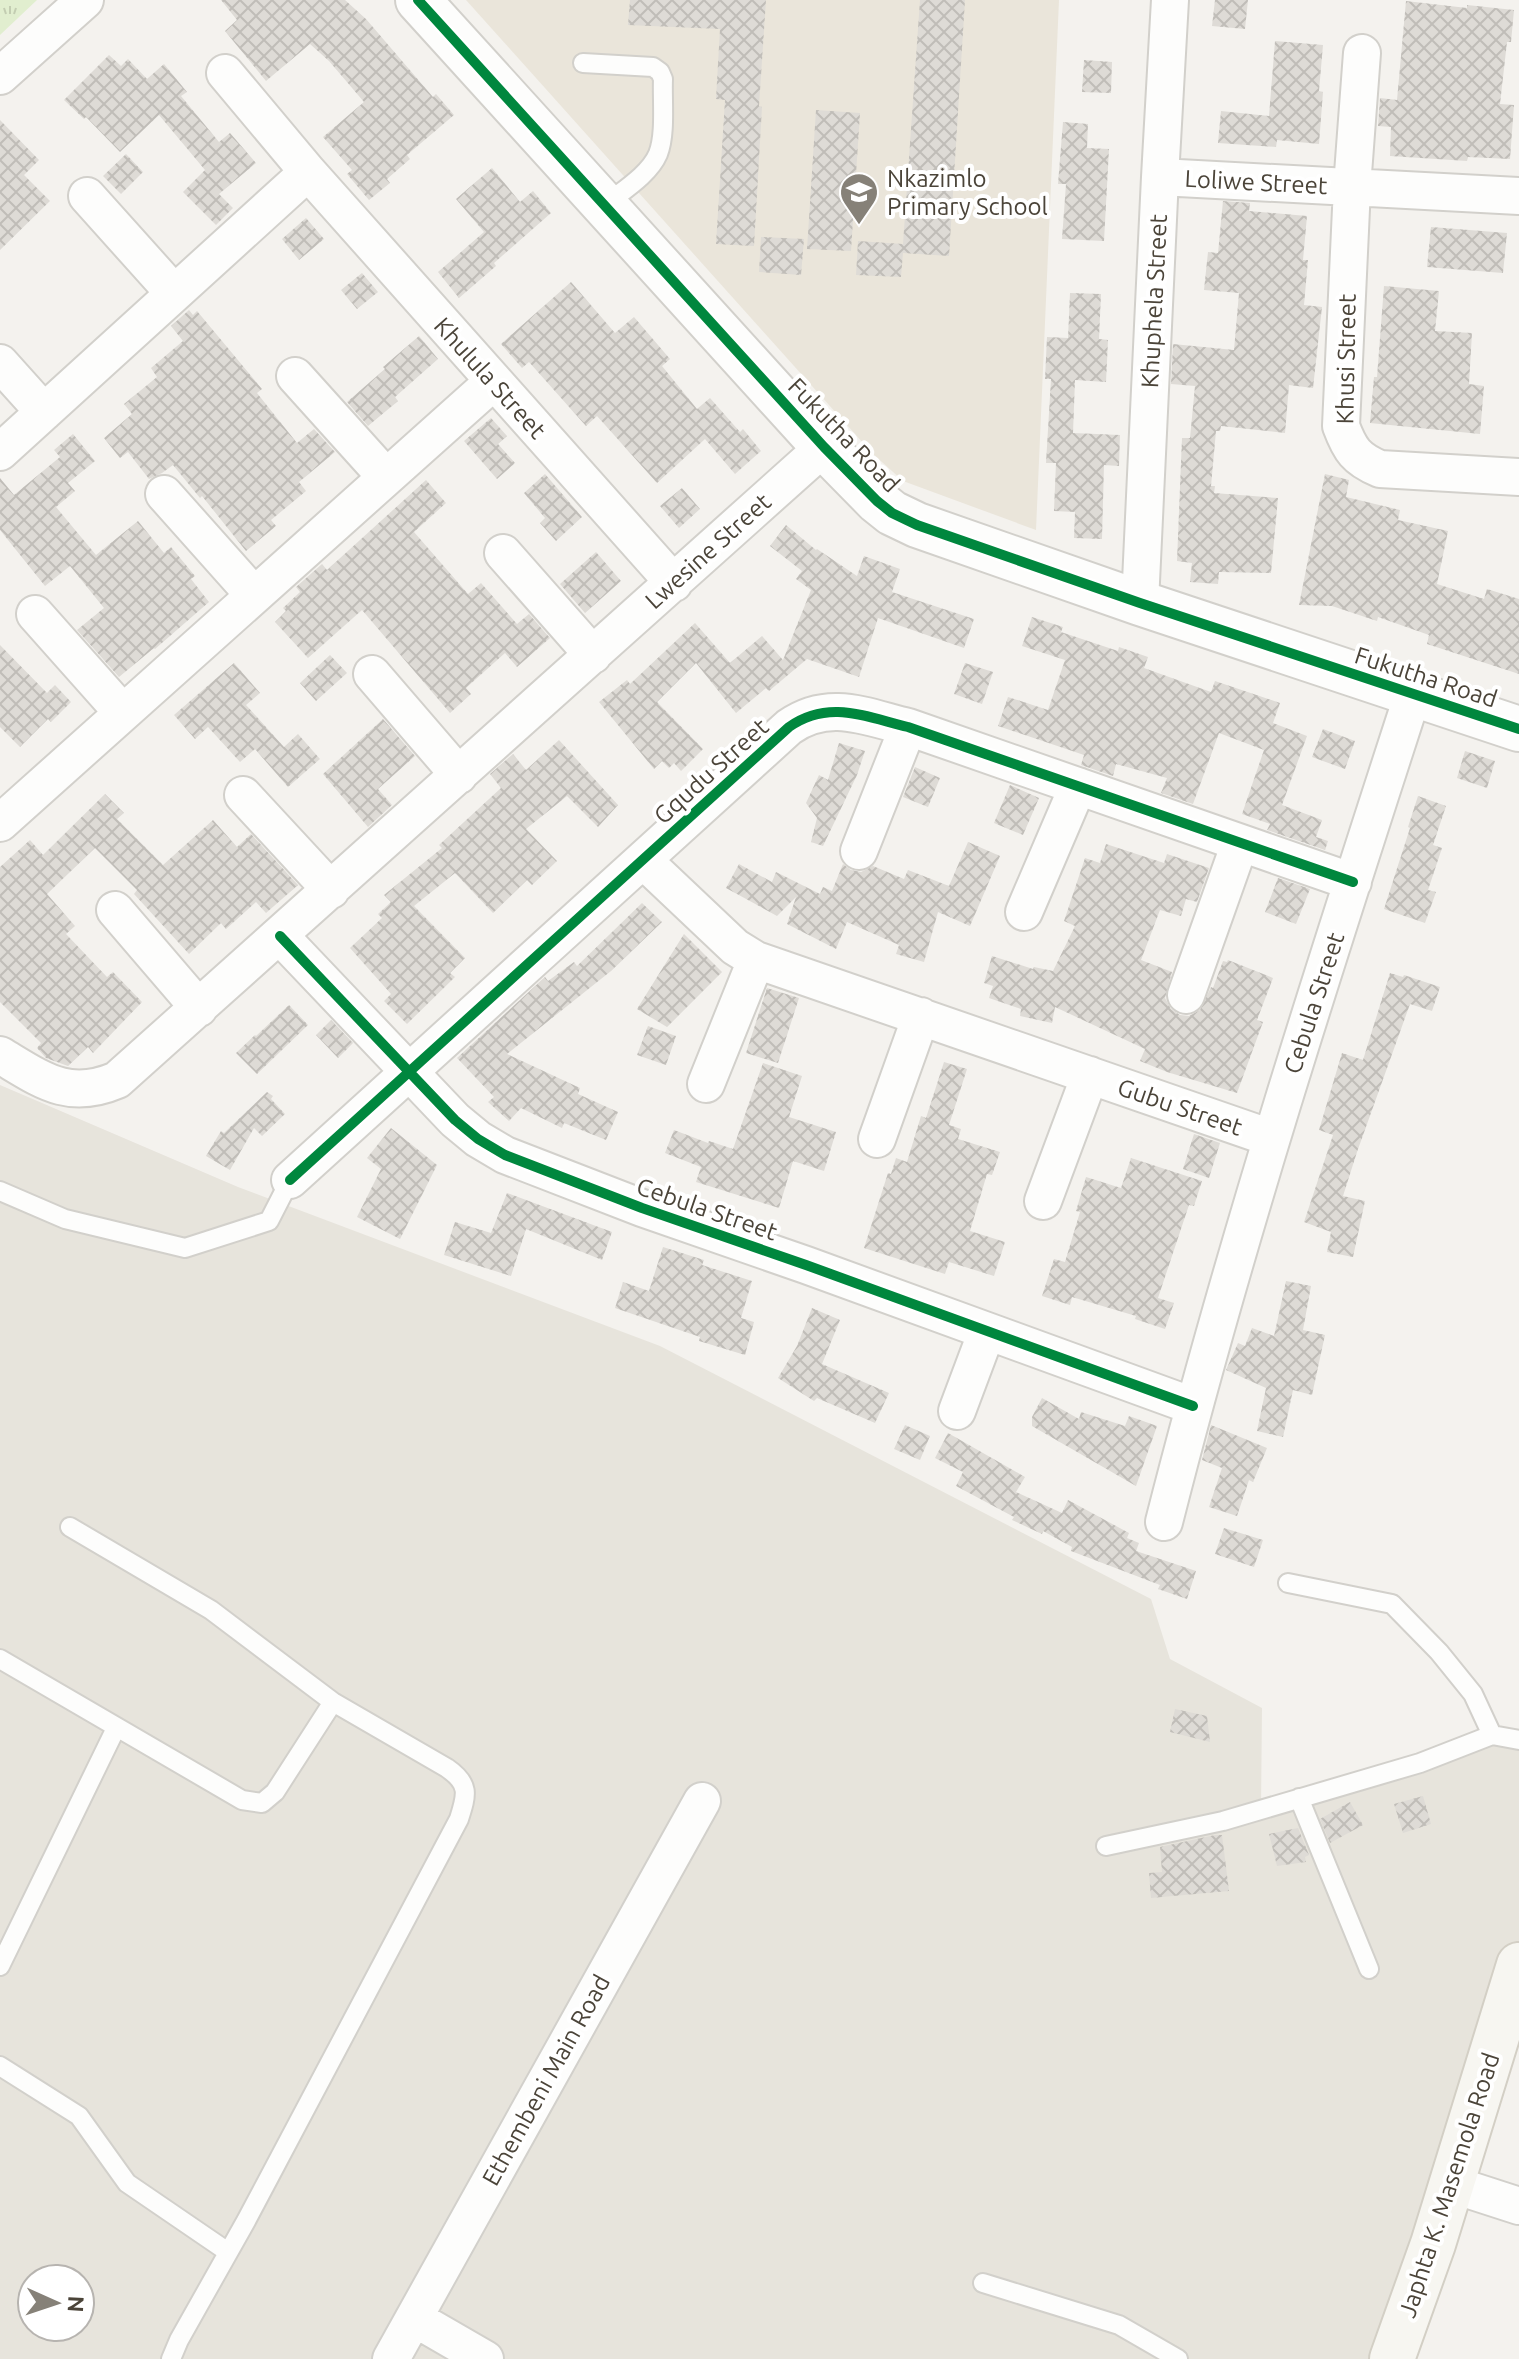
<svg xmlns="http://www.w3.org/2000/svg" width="1519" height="2359" font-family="Ubuntu,sans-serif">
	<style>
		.residential { fill: #e7e4dc; fill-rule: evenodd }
		.education { fill: #eae5da }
		.grass { fill: url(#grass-tufts) }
		.building { fill: url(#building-cross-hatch) }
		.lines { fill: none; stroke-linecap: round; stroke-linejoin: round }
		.service-casing { stroke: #d2d0cb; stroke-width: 22 }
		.minor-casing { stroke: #d2d0cb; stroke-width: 40 }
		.tertiary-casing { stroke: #d2d0cb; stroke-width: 48 }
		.secondary-casing { stroke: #d3cfc5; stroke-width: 48 }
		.service { stroke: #fdfdfc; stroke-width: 18 }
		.minor { stroke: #fdfdfc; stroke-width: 36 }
		.tertiary { stroke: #fdfdfc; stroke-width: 44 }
		.secondary { stroke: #f7f6f1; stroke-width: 44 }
		.cycleway-casing { stroke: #fff; stroke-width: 15 }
		.cycleway { stroke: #00873e; stroke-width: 10 }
		.labels { text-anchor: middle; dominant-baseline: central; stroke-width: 8; stroke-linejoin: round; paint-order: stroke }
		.poi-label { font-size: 24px; fill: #4b4439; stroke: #fff; text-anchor: start }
		.street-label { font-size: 24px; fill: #4b4439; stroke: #fff }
	</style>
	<defs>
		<pattern id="grass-tufts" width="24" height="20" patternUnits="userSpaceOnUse" patternTransform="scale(2)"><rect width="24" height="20" fill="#e1eecf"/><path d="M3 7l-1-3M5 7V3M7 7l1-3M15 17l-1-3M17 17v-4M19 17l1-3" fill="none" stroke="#c3cdb2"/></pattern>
		<pattern id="building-cross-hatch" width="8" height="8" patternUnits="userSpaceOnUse" patternTransform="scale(2)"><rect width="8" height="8" fill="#dedbd6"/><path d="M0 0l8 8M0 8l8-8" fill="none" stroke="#c0bdb8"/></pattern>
	</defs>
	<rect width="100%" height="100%" fill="#f4f2ee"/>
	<path class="residential" d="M0,1085L238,1187L660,1346L1151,1599L1170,1659L1262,1708L1261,1809L1492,1735L1519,1740V1965L1391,2359H0ZM32,2279H80V2327H32Z"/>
	<path class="education" d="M466,0H1059L1036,530L903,481L872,453Z"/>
	<path class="grass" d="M0,0H37L0,35Z"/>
	<path class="building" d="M221,0H345L366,19L433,97L436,94L454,115L407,155L410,159L387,179L390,183L369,200L347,174L352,170L323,137L364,102L329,61L310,44L266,81L225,31L237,20Z
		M630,0H766L759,106L762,107L754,246L716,244L725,100L716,99L720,29L628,25Z
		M920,0H965L949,256L903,253L901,277L856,275L858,241L903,244Z
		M1215,0H1248L1245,29L1212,26Z
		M1406,1L1467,8V5L1514,10L1511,42H1507L1500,104L1514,105L1510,159L1468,157L1467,161L1390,156L1391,127L1378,126L1380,98L1397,100Z
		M1275,41L1323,45L1319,91L1323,92L1319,144L1277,140L1276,147L1218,143L1221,111L1269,116Z
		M109,55L121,66L128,59L147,79L164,64L187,92L181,96L219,142L230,133L256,163L219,194L233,208L216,225L183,192L205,170L159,115L120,152L86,117L84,119L64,100Z
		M1084,60L1112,62L1111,93L1082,92Z
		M816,110L860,113L851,251L807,249Z
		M0,120L39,160L24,175L50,201L0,250Z
		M1063,122L1088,124L1087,148L1109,149L1104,241L1062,239L1066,184H1058Z
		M126,154L143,172L121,194L103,176Z
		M492,168L520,202L533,191L551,213L494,263L496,266L459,298L438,272L484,232L456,199Z
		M1223,201L1250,203L1249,211L1307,216L1303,260H1308L1304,305L1322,307L1313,388L1289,385L1285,433L1221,426L1220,431H1216L1211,486H1215L1214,493L1278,498L1271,573L1219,572L1218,584L1190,582L1192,563L1177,561L1182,438H1190L1195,386L1171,384L1173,344L1234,350L1239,293L1204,290L1208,252L1218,253Z
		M306,218L324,239L299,260L282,239Z
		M1431,227L1507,233L1503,273L1427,267Z
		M761,237L804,239L801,275L759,272Z
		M362,273L378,292L357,309L341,290Z
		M571,282L615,333L634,317L670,359L662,366L697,409L710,398L740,432L743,429L761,451L735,474L705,439L657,483L597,416L586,426L529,362L522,368L501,344Z
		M1384,286L1439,291L1435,331L1472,333L1469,384L1484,386L1480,434L1370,423L1374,377H1377Z
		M1070,293L1101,294L1099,339L1108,340L1106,382L1075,380L1073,433L1120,435L1119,466L1104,465L1102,539L1074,538L1075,512L1054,511L1056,463H1046L1051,379H1045L1047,337L1068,338Z
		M189,310L193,315L197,311L262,389L257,393L297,443L314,429L335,452L299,482L306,491L271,520L276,526L246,551L202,496L200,498L173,465L162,473L149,479L128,452L120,458L104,438L132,414L124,404L157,377L151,368L183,341L171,326Z
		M419,336L438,359L395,397L398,401L368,426L347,402L385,369L383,367Z
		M491,418L507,436L498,444L515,463L497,479L464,441Z
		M73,434L95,461L68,483L75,491L56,507L96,555L138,521L164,553L171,547L195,576L191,579L209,602L155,649L154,648L119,677L77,630L104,608L70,566L45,586L0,530V478L14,495L60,457L54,450Z
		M545,474L582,517L556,541L540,523L545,518L524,493Z
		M1325,474L1349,480L1346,497L1400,510L1398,520L1448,531L1437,584L1484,599L1487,589L1519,599V674L1427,644L1429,635L1378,617L1377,621L1332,606L1299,605Z
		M426,480L446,503L414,532L468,594L481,583L517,624L529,614L550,638L517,667L505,653L466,688L471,694L450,713L362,610L308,658L275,622L286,611L283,608L300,592L296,587L322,564L327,570Z
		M682,488L700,509L679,528L660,506Z
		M786,525L816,550L817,549L857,576L864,556L900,569L892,592L974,619L964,648L878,618L859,677L807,659L769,691L766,688L736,713L696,663L657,702L703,749L681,771L674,763L669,768L662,761L654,769L599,702L627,680L630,684L695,623L730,663L762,636L783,660L811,590L796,579L802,571L770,546Z
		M596,552L621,581L585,613L560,584Z
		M1032,617L1063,627L1061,632L1118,651L1119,647L1148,657L1144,668L1211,692L1215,681L1280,703L1273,723L1307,736L1282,805L1322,820L1316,837L1328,841L1325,850L1267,830L1270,824L1242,814L1264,750L1219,733L1193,804L1161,793L1167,778L1116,764L1113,776L1081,765L1084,755L998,726L1008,697L1048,710L1065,660L1022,646Z
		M0,645L47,693L55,685L71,702L51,722L48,719L20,747L0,727Z
		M330,655L347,673L316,701L300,683Z
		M234,663L260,693L246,705L284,747L298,734L320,759L288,787L255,749L240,762L208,727L195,739L174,715Z
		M965,663L993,672L982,704L954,694Z
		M383,719L415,756L378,789L392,805L368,827L323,774Z
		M1323,729L1355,741L1345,769L1312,757Z
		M559,740L618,805L598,827L567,796L526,829L557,861L532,885L527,880L493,913L455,873L414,906L465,958L450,973L455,977L407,1024L384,1001L391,994L350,948L382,918L378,914L391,902L384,895L442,848L439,845L501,788L490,774L513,754L526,770Z
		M839,743L865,751L857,775L823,846L811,842L817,818L806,803L819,775L828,780Z
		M1465,751L1495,761L1487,788L1457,778Z
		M915,767L940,778L928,807L903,797Z
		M1010,785L1039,798L1023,835L994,823Z
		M105,794L124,813L117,819L163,865L213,820L237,847L251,834L298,885L266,913L256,902L226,929L221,923L189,954L134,894L137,890L95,848L47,894L75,926L66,934L107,977L113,972L142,1002L93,1053L88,1047L68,1066L46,1058L37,1048L41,1043L0,1002V867L30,840L43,855Z
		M1418,796L1446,806L1433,845L1442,848L1428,890L1436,892L1425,923L1384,909L1410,828L1408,827Z
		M968,842L1000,856L970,926L938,912L924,962L896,954L899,945L847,922L836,949L787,924L796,897L777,916L726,888L739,864L772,882L776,872L820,894L823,887L832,891L843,864L851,870L861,872L873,866L904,879L908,870L949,886Z
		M1106,844L1164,863L1167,854L1209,868L1197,902L1186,899L1181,916L1160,910L1141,960L1172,972L1165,998L1171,1009L1180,1015L1189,1016L1200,1010L1211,987L1213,988L1223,961L1227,962L1228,960L1273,978L1257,1020L1263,1022L1237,1093L1167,1072L1140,1061L1145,1049L1055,1007L1052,1023L1020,1016L1021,1009L989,998L993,986L984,983L992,956L1033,969L1034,967L1053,971L1075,926L1064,921L1085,858L1100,863Z
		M1278,878L1310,889L1296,924L1265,912Z
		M642,903L662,922L611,971L507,1054L580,1088L578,1094L618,1112L606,1140L564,1123L562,1128L521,1108L509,1121L488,1102L494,1097L457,1058L545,977L548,981L574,962L577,966Z
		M684,934L722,972L667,1027L637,1009Z
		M1390,973L1403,977L1404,975L1440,987L1432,1011L1410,1004L1357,1152L1343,1196L1365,1201L1353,1257L1327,1252L1331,1232L1304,1222L1333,1135L1319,1130L1342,1053L1363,1060Z
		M767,988L799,998L778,1063L746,1053Z
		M289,1005L308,1025L257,1074L236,1053L255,1035L256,1036Z
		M331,1020L353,1043L338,1058L316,1035Z
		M648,1026L676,1036L666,1065L637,1055Z
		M944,1062L967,1069L949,1125L961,1129L958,1139L1000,1152L992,1175L987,1174L970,1231L1005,1242L994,1276L949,1262L945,1274L864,1248L888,1173L891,1174L896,1158L907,1162L921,1116L926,1118Z
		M763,1063L802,1076L789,1117L836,1132L824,1171L793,1161L779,1208L696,1182L701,1167L665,1153L674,1130L708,1143L709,1141L733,1149Z
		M267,1092L273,1096L271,1099L285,1114L262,1136L254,1128L230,1170L206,1156L221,1131L224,1133Z
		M391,1128L437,1165L400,1239L357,1217L381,1169L367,1158Z
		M1194,1134L1220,1143L1209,1178L1183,1169Z
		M1131,1158L1202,1181L1194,1206L1189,1205L1158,1298L1174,1303L1165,1329L1135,1319L1136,1316L1072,1297L1070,1305L1042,1296L1054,1259L1065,1262L1080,1212L1076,1211L1086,1177L1121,1188Z
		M507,1193L612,1232L602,1260L526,1229L511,1276L444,1255L455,1222L491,1233Z
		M663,1247L704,1260L702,1265L752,1281L741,1318L754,1322L745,1355L699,1341L700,1337L615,1308L623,1282L649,1291Z
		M1286,1281L1311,1286L1303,1330L1325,1335L1312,1395L1293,1390L1283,1437L1257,1431L1266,1388L1226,1370L1238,1343L1245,1346L1252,1328L1274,1336Z
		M812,1308L840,1320L822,1364L889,1393L875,1423L817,1398L814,1401L778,1378L797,1346Z
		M1042,1398L1079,1419L1081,1412L1125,1426L1129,1416L1157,1426L1136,1486L1032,1426V1417Z
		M905,1425L930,1436L920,1460L894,1449Z
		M1211,1425L1267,1448L1253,1482L1249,1480L1237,1516L1209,1507L1222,1468L1202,1460Z
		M948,1433L1025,1477L1016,1492L1062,1513L1068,1500L1129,1533L1127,1538L1139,1543L1136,1551L1196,1571L1187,1599L1158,1589L1160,1585L1071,1551L1072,1547L1043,1531L1042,1534L1012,1520L1014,1517L956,1486L963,1472L935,1458Z
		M1224,1528L1263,1540L1254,1567L1215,1554Z
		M1175,1709L1207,1716L1210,1742L1170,1732Z
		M1423,1796L1431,1824L1403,1833L1394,1804Z
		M1350,1802L1363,1825L1330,1843L1320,1819Z
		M1298,1828L1309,1855L1305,1857L1306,1862L1277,1866L1269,1834Z
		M1215,1835H1222L1229,1891L1151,1898L1149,1873L1162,1872L1160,1847Z"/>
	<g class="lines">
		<g class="service-casing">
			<path id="service" d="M583,63L653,67L660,72L663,79C662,100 666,134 658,154C649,175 622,191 605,205
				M0,1191L65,1219L185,1248L269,1221L290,1180
				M70,1527L211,1610L333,1702L447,1768C470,1784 467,1794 459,1819L246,2221L179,2340L171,2359
				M1288,1583L1392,1604L1439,1652L1473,1694L1492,1735
				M0,1659L242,1800L262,1803L275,1792L333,1702
				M1299,1798L1369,1969
				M1106,1846L1223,1821L1420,1763L1492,1735L1519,1740
				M0,1966L116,1728
				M0,2066L79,2116L127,2183L228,2252
				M983,2283L1119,2325L1178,2359"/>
		</g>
		<g class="minor-casing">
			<path id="minor" d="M1362,53L1352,187L1341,426C1350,450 1356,459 1380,469L1519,477
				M225,73L308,172L674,583
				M0,76L85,0
				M1160,177L1519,196
				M87,196L174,293
				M0,363L44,412
				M295,376L386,477
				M0,452L308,172
				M164,494L254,595
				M503,553L593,655
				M1140,603L1160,177L1170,0
				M35,614L123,713
				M372,674L459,775
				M243,795L331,890
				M0,823L493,382
				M859,851L908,727
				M643,860L735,947L756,960L1271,1138
				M115,910L199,1008
				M1024,912L1078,786
				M280,936L455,1120L478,1139L505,1155L642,1208L806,1265L1193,1406
				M1186,995L1240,843
				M0,1055C42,1080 68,1101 117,1080L824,447
				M706,1084L756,960
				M877,1139L921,1016
				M290,1180L789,727C829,699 866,717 908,727L1353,882
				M1043,1201L1090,1075
				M957,1411L987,1331
				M1164,1522C1235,1242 1324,968 1413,694
				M1451,2184L1519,2206
				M414,2318L485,2359
				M391,2359L702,1801"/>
		</g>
		<g class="tertiary-casing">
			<path id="tertiary" d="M418,0L824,447L877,501L892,513L917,525L1140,603L1519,729"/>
		</g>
		<g class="secondary-casing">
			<path id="secondary" d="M1392,2359L1433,2244L1519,1965"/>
		</g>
		<use href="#service" class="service"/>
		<use href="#minor" class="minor"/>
		<use href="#tertiary" class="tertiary"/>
		<use href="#secondary" class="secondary"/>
		<g class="cycleway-casing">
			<path id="cycleway" d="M418,0L824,447L877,501L892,513L917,525L1140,603L1519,729
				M280,936L455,1120L478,1139L505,1155L642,1208L806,1265L1193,1406
				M290,1180L789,727C829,699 866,717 908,727L1353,882"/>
		</g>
		<use href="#cycleway" class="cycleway"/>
	</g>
	<defs>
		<g id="school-pin" transform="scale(2)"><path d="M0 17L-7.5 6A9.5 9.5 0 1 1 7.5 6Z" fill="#868178" stroke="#fff"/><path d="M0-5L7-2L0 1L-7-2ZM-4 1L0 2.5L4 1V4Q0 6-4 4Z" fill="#fff"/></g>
	</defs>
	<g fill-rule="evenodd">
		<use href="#school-pin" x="859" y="192"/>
	</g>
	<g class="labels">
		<g class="poi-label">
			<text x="887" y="178">Nkazimlo<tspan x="887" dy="28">Primary School</tspan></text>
		</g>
		<g class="street-label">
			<text transform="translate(1256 182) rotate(3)">Loliwe Street</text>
			<text transform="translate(1154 301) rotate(-87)">Khuphela Street</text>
			<text transform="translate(1346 359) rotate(-89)">Khusi Street</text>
			<text transform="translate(490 378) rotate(48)">Khulula Street</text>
			<text transform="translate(844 435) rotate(46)">Fukutha Road</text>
			<text transform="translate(708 551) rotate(-42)">Lwesine Street</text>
			<text transform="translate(1426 677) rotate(18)">Fukutha Road</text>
			<text transform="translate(711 771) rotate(-42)">Gqudu Street</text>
			<text transform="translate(1314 1003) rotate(-72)">Cebula Street</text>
			<text transform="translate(1180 1107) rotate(19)">Gubu Street</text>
			<text transform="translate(707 1209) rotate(19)">Cebula Street</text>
			<text transform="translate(546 2080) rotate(-61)">Ethembeni Main Road</text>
			<text transform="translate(1449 2185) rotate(-72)">Japhta K. Masemola Road</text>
		</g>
	</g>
	<g transform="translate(56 2303) rotate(93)"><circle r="38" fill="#ffffff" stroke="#b7b4b0" stroke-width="2"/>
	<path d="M0-6L14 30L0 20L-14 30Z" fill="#868178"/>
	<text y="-12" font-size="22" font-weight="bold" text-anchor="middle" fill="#4b4439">N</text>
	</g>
</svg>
